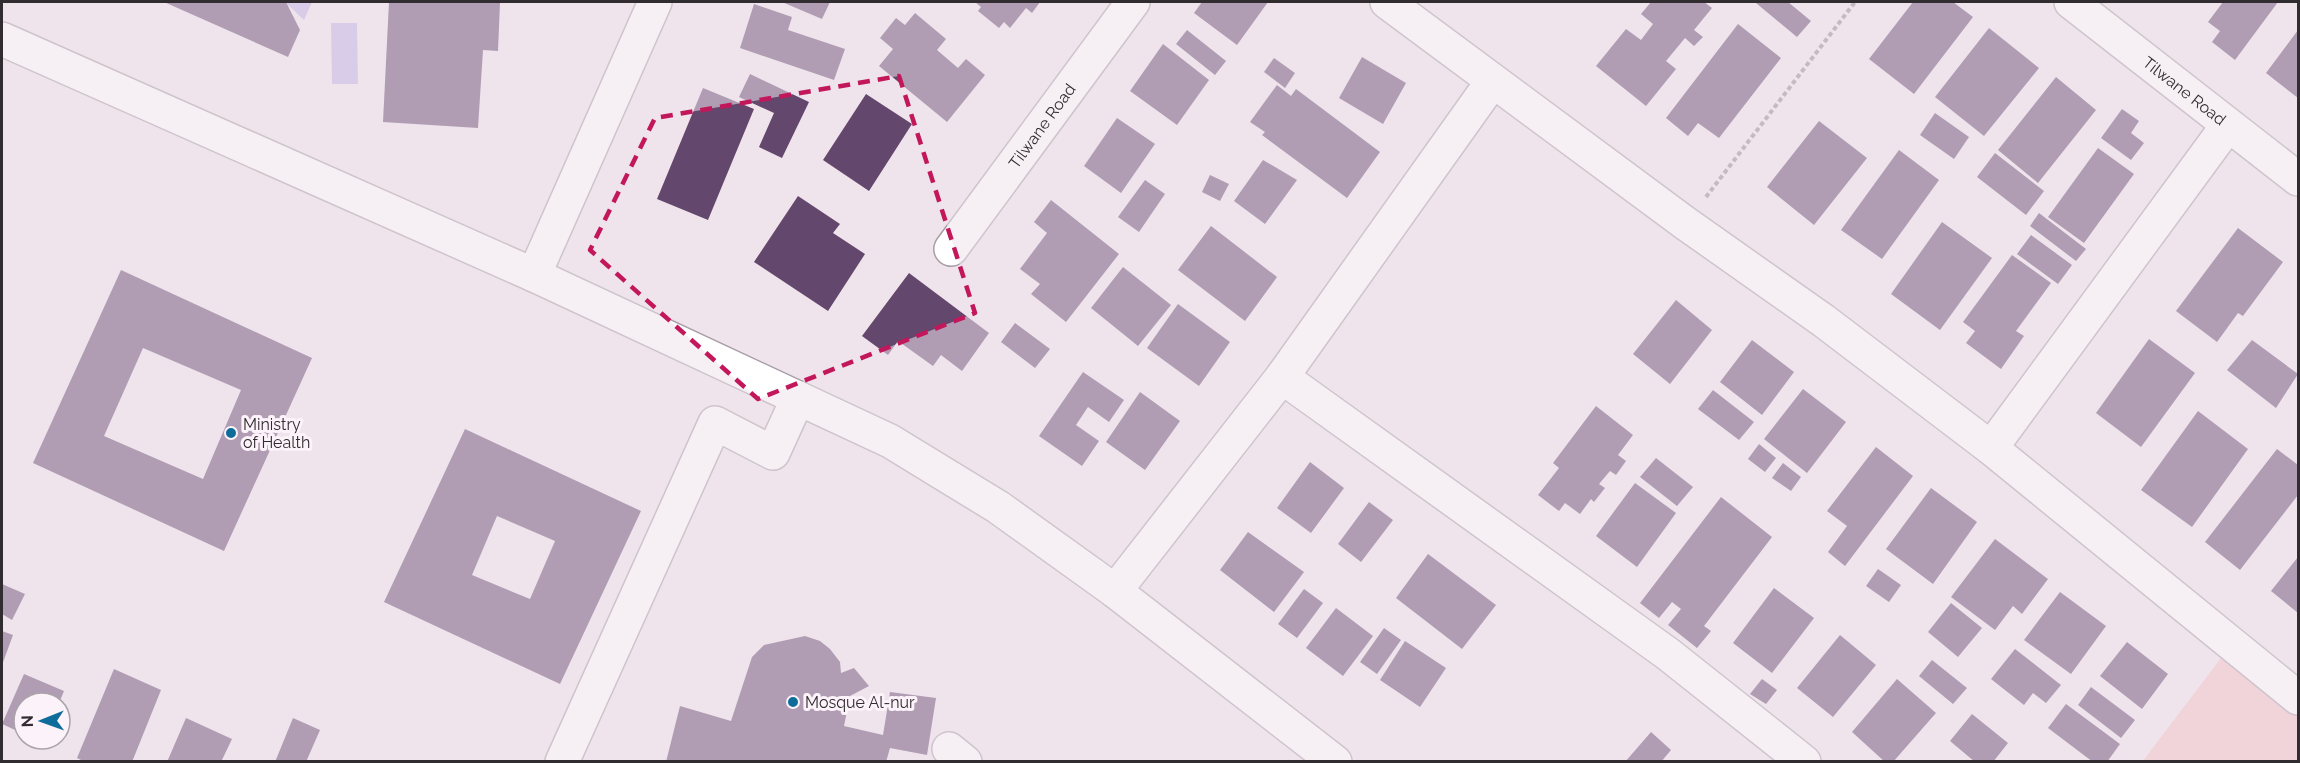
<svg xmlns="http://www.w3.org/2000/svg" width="2300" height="763" font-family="Raleway,sans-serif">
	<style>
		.green { fill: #f4c1c2 }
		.water { fill: #beb0e2 }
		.building { fill: #64476d; fill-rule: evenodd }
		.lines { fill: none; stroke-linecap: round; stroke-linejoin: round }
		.minor-casing { stroke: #a89ea5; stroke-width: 36 }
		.path { stroke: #91898f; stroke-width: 4; stroke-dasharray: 4.5 3; stroke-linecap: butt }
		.minor { stroke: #fff; stroke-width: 33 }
		.marked { fill: none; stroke: #c2185b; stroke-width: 4.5; stroke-dasharray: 12 8; stroke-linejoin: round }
		.poi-dot { fill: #0e6c9b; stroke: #fcf2f9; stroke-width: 2 }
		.labels { text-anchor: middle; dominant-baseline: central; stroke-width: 6; stroke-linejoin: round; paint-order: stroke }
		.street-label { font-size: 16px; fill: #302c2f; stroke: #fcf2f9 }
		.poi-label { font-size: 16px; fill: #302c2f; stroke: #fcf2f9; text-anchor: start }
	</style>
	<rect width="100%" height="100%" fill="#efe4ec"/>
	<path class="green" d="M2221,658L2298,714V761L2142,762Z"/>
	<path class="water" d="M288,2H312L304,20L287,4Z
		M331,23H357L358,84H332Z"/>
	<path class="building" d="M164,2H286L300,30L288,57Z
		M389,2L500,3L498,51L483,50L478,128L383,122Z
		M782,2H830L822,19Z
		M975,2H1040L1032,13L1026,8L1010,28L1004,22L999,28L978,11L981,7Z
		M1202,2H1268L1237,45L1194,13Z
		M1651,2H1704L1712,8L1694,30L1703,37L1694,46L1685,38L1666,61L1676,69L1646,106L1596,66L1626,29L1641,40L1653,24L1641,14Z
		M1758,2H1788L1811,21L1797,37L1756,3Z
		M1913,2H1953L1973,17L1914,94L1869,59Z
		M2223,2H2278L2235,60L2212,42L2220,31L2208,22Z
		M754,4L792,17L788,30L845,49L834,80L740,48Z
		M915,13L946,39L937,50L958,68L966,59L985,75L947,122L879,66L893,49L880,38L896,18L905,25Z
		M1738,24L1781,58L1719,138L1698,123L1688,136L1666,118Z
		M1989,28L2039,68L1984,136L1935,97Z
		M1187,30L1226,61L1215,75L1176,44Z
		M2298,30V98L2266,73Z
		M1163,44L1209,80L1177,125L1130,91Z
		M1362,57L1406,83L1383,124L1339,98Z
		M1274,58L1295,73L1285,88L1264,72Z
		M750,74L809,102L782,158L759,147L774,113L739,97Z
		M2056,77L2096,110L2038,183L1998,150Z
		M1277,85L1291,96L1296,89L1380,152L1347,198L1262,135L1265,132L1250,122Z
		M703,88L754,109L708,220L657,199Z
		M866,94L912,124L869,191L823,160Z
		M2122,109L2139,121L2131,133L2144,143L2131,160L2101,138Z
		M1935,113L1969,137L1954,159L1920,135Z
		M1117,118L1155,144L1121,193L1084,166Z
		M1819,121L1867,158L1814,225L1767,187Z
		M2098,148L2134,174L2084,243L2048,217Z
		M1899,150L1939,180L1882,259L1841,230Z
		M1995,153L2044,191L2026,215L1977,177Z
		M1263,160L1297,180L1265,224L1234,201Z
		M1210,175L1229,184L1220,201L1202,192Z
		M1145,180L1165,194L1139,232L1118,217Z
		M798,196L840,224L833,233L865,254L828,311L754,262Z
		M1051,200L1119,254L1066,322L1031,294L1040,284L1020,269L1047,233L1034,222Z
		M2039,213L2086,249L2076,261L2030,226Z
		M1942,222L1992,258L1940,330L1891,294Z
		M1211,226L1277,277L1245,321L1178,270Z
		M2238,228L2283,262L2243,316L2238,313L2217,342L2176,311Z
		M2031,235L2072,265L2058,284L2017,254Z
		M2012,255L2051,283L2016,331L2024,336L2001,369L1966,343L1975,331L1963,322Z
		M1123,267L1171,305L1138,346L1091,308Z
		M121,270L312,358L224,551L33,463ZM143,348L241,390L203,479L104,436Z
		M909,273L989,333L962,371L941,355L933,366L898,341L888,355L862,336Z
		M1676,300L1712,330L1670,384L1633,354Z
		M1178,304L1230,342L1199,386L1147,348Z
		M1015,323L1050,349L1035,368L1001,342Z
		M2149,339L2195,373L2141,447L2096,413Z
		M1752,340L1794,372L1762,415L1720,382Z
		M2252,340L2298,374L2276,408L2227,370Z
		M1083,372L1124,400L1109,422L1088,407L1076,425L1099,441L1082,466L1039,436Z
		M1803,389L1846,422L1807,473L1764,439Z
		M1713,390L1754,422L1739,440L1698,409Z
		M1140,392L1180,421L1145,470L1106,442Z
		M1596,406L1633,435L1618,455L1626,461L1616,475L1610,471L1599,484L1605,488L1594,502L1591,499L1580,514L1565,503L1559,511L1538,495L1559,468L1553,463Z
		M2198,411L2248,449L2192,527L2141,490Z
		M465,429L641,511L560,684L384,602ZM497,516L555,541L530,599L472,575Z
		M1759,444L1776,458L1765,472L1748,459Z
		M1876,447L1913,476L1845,566L1828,552L1847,526L1827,511Z
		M2277,449L2298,465V495L2240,570L2205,542Z
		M1656,458L1693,487L1677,506L1640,477Z
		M1310,462L1344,488L1311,533L1277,508Z
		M1783,463L1801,477L1791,491L1772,478Z
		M1635,483L1676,513L1637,567L1596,536Z
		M1931,488L1977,522L1933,584L1886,549Z
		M1721,497L1772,537L1704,626L1711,631L1697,648L1668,625L1681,609L1672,602L1659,618L1640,603Z
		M1369,502L1393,520L1361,562L1338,544Z
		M1248,532L1304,572L1274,612L1220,570Z
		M1995,539L2048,579L2022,614L2013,606L1995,630L1951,597Z
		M1428,554L1496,605L1462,649L1396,598Z
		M2298,557V613L2271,591Z
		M1878,569L1901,585L1889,602L1866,586Z
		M2,584L25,594L12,620L2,614Z
		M1774,588L1814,618L1772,673L1733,643Z
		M1304,589L1323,603L1297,638L1278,624Z
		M2060,592L2106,626L2071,674L2024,640Z
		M1951,603L1982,628L1958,657L1928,632Z
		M1336,608L1373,636L1343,676L1306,648Z
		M1384,628L1401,640L1377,674L1360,662Z
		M2,631L13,635L2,665Z
		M1840,635L1876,665L1833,717L1797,688Z
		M805,636L820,641L830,649L840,662L841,673L854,668L869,686L850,696L844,726L883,735L890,692L936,698L927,755L890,748L886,762H666L680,706L731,721L752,657L764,645Z
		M1405,641L1446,668L1420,707L1380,680Z
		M2127,642L2168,674L2142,709L2100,676Z
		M2015,649L2061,685L2046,703L2033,693L2024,705L1991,679Z
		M1932,660L1967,688L1953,704L1919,676Z
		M114,669L161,690L132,762H85L77,758Z
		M24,674L64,691L59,703H24V734L2,724Z
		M1762,679L1777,690L1766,704L1750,694Z
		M1897,679L1936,713L1893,762H1885L1852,732Z
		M2091,687L2135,720L2121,738L2078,705Z
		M2066,704L2120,744L2107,762H2093L2048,728Z
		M1972,714L2008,743L1993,762H1975L1950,741Z
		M186,718L232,739L221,762H167Z
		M293,718L320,730L306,762H275Z
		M1651,732L1671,750L1661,762H1625Z"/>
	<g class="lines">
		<g class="minor-casing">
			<g id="minor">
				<path d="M1387,2L1685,223L1824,321L1991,448L2298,698"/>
				<path id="s1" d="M2071,2L2298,179"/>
				<path d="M2,39L534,275L890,441L998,507L1115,591L1335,762"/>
				<path id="s2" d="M951,249L1133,2"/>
				<path d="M534,275L655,2"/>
				<path d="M1282,377L1668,654L1804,762"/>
				<path d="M1991,448L2228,125"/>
				<path d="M1115,591L1282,377L1492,82"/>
				<path d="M949,749L965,762"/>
				<path d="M562,762L715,423L773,453L798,398"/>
			</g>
		</g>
		<path class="path" d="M1706,197L1855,2"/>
		<use href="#minor" class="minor"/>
	</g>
	<path d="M0 0H2300V763H0ZM899,76L975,313L758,399L590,250L655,118Z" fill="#efe4ec" fill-opacity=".55" fill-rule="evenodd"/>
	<path class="marked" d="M899,76L975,313L758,399L590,250L655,118Z"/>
	<g class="poi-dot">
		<circle cx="231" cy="433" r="6"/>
		<circle cx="793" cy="702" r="6"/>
	</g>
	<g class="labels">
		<g class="street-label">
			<text stroke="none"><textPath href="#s1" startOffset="144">Tilwane Road</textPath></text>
			<text stroke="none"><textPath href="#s2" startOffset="153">Tilwane Road</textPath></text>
		</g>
		<g class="poi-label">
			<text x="243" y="424">Ministry<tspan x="243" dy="18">of Health</tspan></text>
			<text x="805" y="702">Mosque Al-nur</text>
		</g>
	</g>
	<rect width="2300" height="763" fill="none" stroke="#302c2f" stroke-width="6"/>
	<g transform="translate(42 721) rotate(269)"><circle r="28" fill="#fcf2f9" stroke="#aaa3a8" stroke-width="1.5"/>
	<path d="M0-4.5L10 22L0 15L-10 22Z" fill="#0e6c9b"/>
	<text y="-9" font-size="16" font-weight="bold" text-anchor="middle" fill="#302c2f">N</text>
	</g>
</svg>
